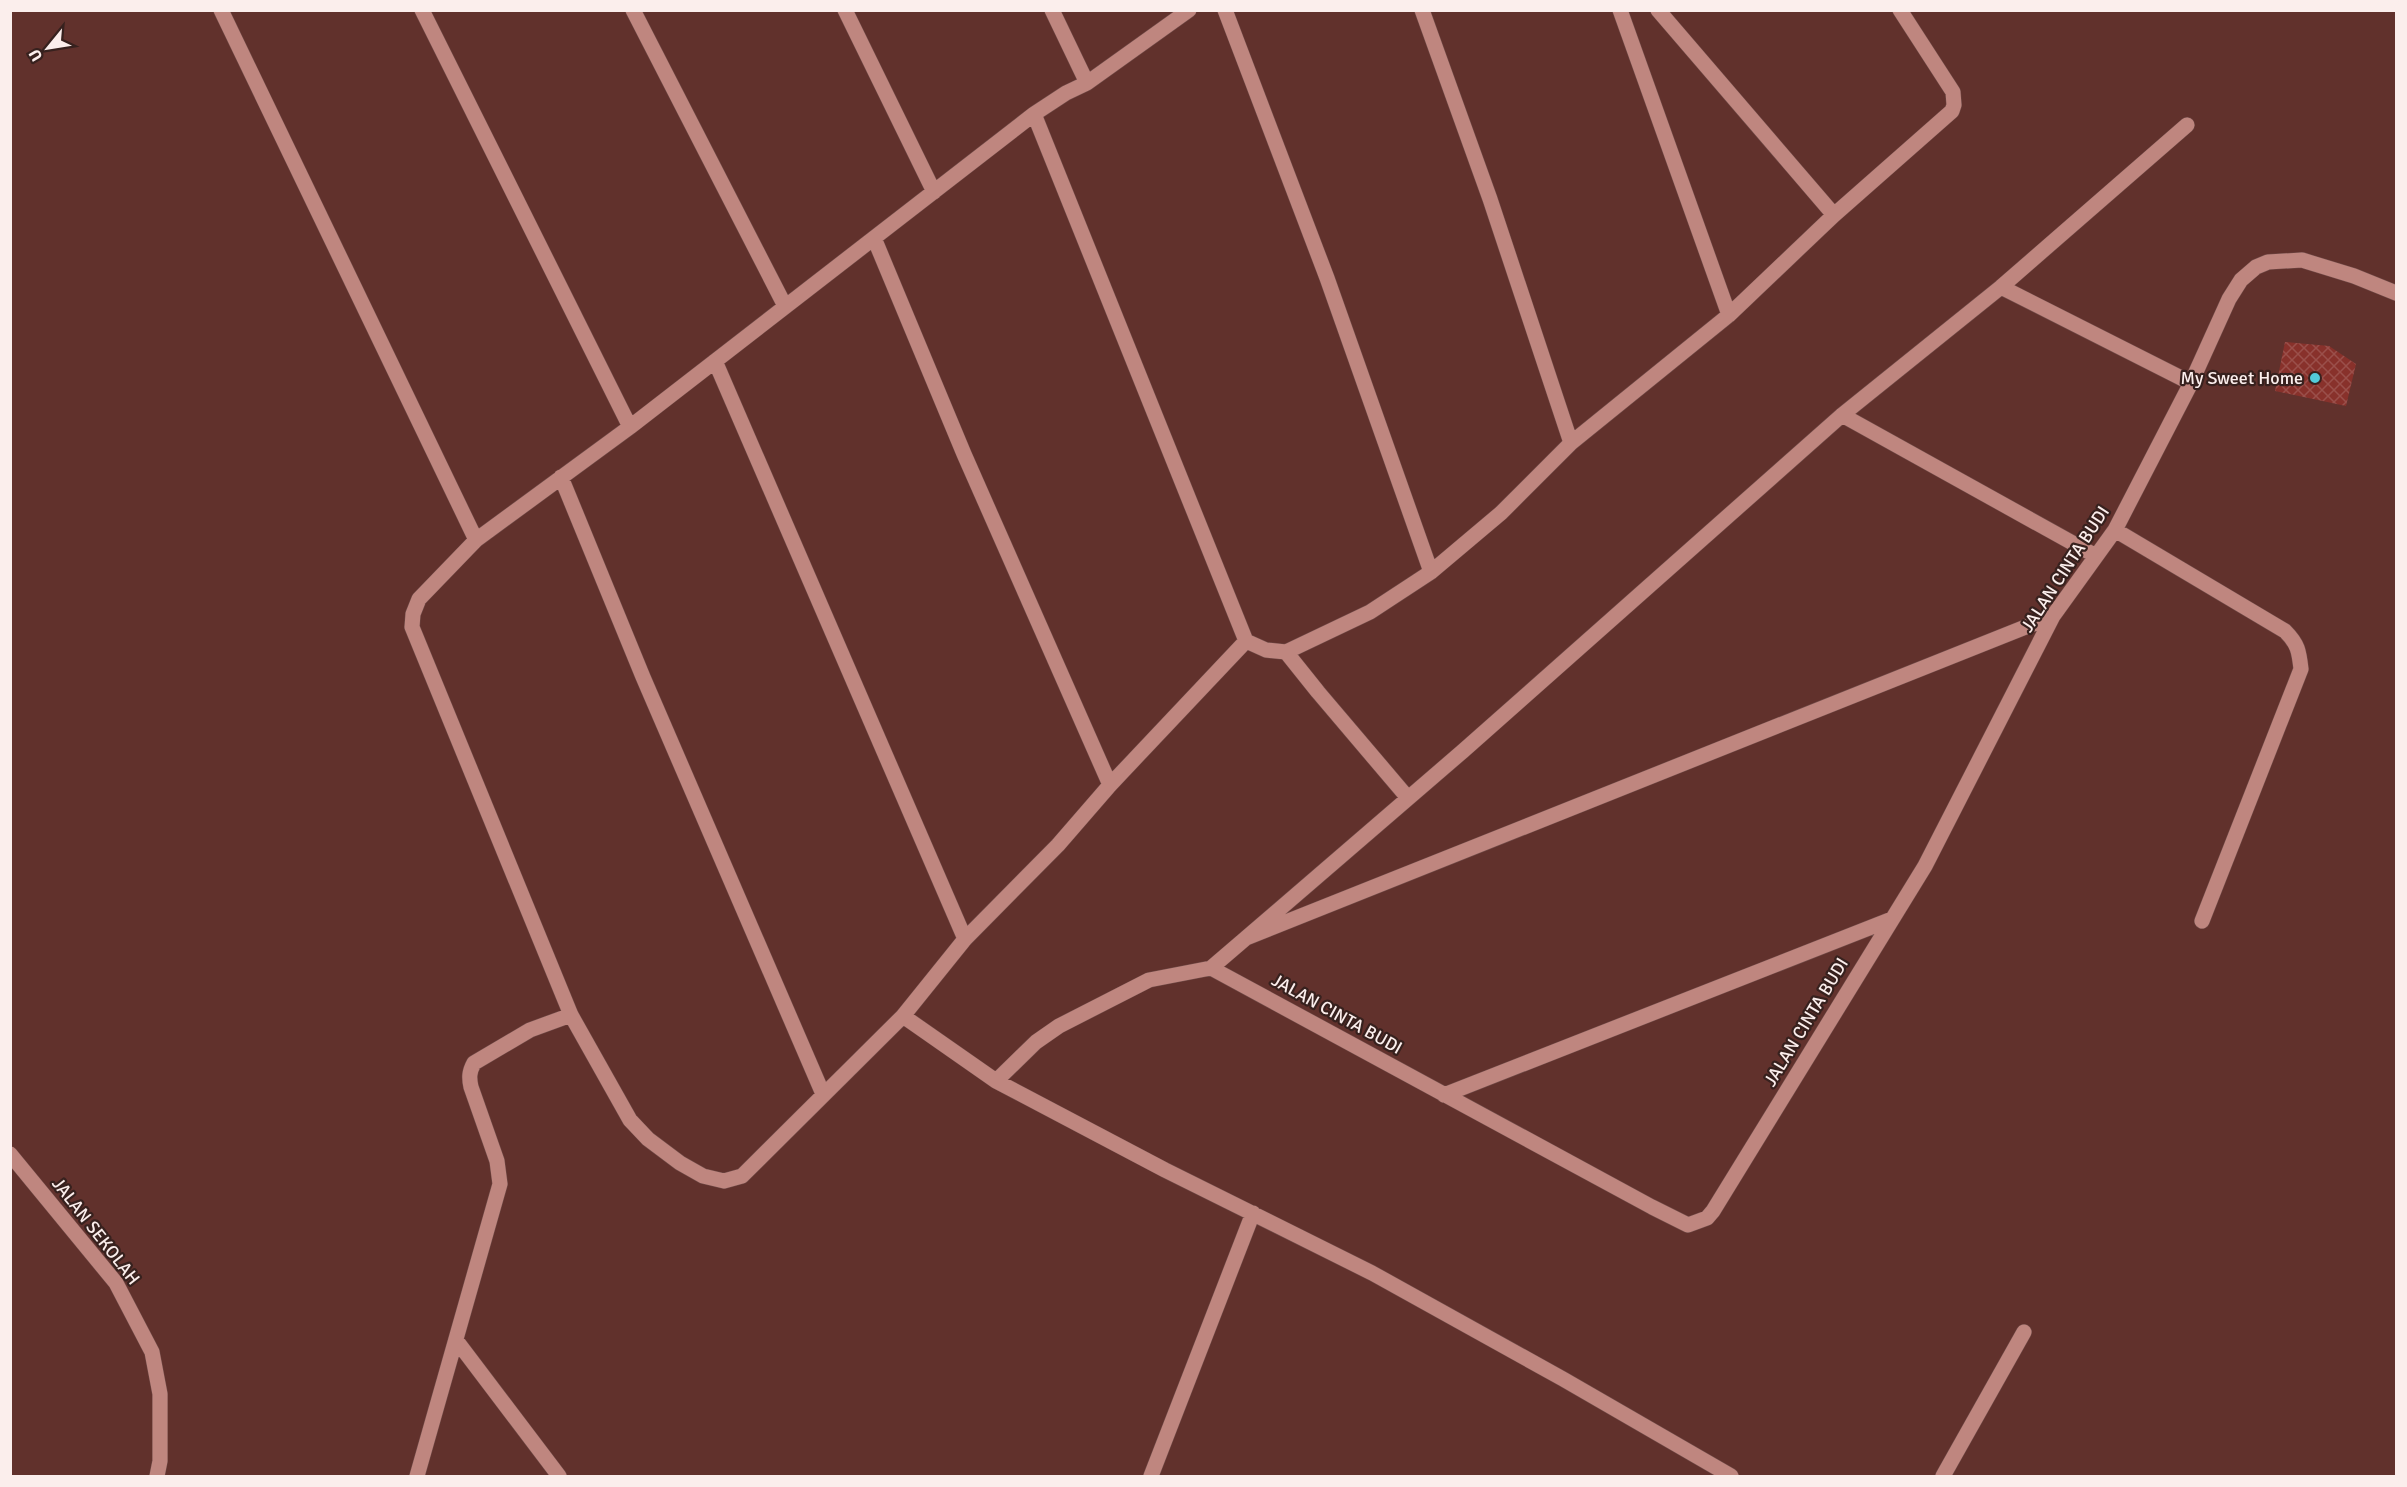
<svg xmlns="http://www.w3.org/2000/svg" width="2407" height="1487" font-family="Signika,sans-serif">
	<style>
		.building { fill: url(#building-cross-hatch) }
		.lines { fill: none; stroke-linecap: round; stroke-linejoin: round }
		.minor-casing { stroke: #704b48; stroke-width: 16 }
		.minor { stroke: #bf867f; stroke-width: 15 }
		.poi-dot { fill: #53cbda; stroke: #37211e; stroke-width: 2 }
		.labels { text-anchor: middle; dominant-baseline: central; stroke-width: 4.5; stroke-linejoin: round; paint-order: stroke }
		.poi-label { font-size: 18px; fill: #fbeeec; stroke: #37211e; text-anchor: end }
		.street-label { font-size: 18px; fill: #fbeeec; stroke: #37211e }
	</style>
	<defs>
		<pattern id="building-cross-hatch" width="8" height="8" patternUnits="userSpaceOnUse" patternTransform="scale(1.5)"><rect width="8" height="8" fill="#88312b"/><path d="M0 0l8 8M0 8l8-8" fill="none" stroke="#9a4f4a"/></pattern>
	</defs>
	<rect width="100%" height="100%" fill="#61312c"/>
	<path class="building" d="M2285,342L2329,346L2356,364L2346,406L2275,391Z"/>
	<g class="lines">
		<g class="minor-casing">
			<path id="minor" d="M221,10L476,540
				M422,10L630,427
				M633,10L785,306
				M845,10L934,192
				M1052,10L1087,83
				M1189,10L1087,83L1066,93L1034,114L630,427L476,540L419,599L413,614L412,627L571,1015L630,1120L648,1139L680,1163L703,1176L724,1181L742,1176L903,1016L996,1081L1165,1170L1372,1273L1563,1379L1731,1476
				M1225,10L1327,278L1431,572
				M1422,10L1490,199L1571,443
				M1620,10L1729,315
				M1658,10L1834,215
				M1034,114L1246,641
				M874,238L964,454L1110,785
				M2001,287L2191,383
				M715,361L965,939
				M1842,415L2096,556
				M561,477L643,677L823,1094
				M2115,530L2285,631C2298,644 2299,651 2301,669L2202,921
				M1286,652L1370,612L1431,572L1501,513L1571,443L1729,315L1834,215L1952,111L1954,105L1953,92L1900,10
				M1246,938L1463,751L1842,415L2001,287L2187,125
				M1211,968L1246,938L2053,616
				M903,1016L965,939L1058,845L1110,785L1246,641L1266,650L1286,652L1318,692L1408,798
				M996,1081L1036,1042L1059,1026L1149,980L1211,968L1652,1207L1688,1225L1707,1218L1713,1211L1925,866L2053,616L2115,530L2191,383L2229,299L2241,280L2256,267L2268,262L2302,260L2354,276L2396,293
				M1444,1095L1892,919
				M10,1154L116,1283L152,1352L160,1394V1461L157,1476
				M456,1340L559,1476
				M417,1476L500,1184L497,1161L471,1087C469,1078 469,1072 474,1063L530,1030L571,1015
				M1151,1476L1253,1213
				M1943,1476L2024,1332"/>
		</g>
		<use href="#minor" class="minor"/>
	</g>
	<circle class="poi-dot" cx="2315" cy="378" r="6"/>
	<g class="labels">
		<g class="poi-label">
			<text x="2303" y="378">My Sweet Home</text>
		</g>
		<g class="street-label">
			<text transform="translate(2065 569) rotate(-57)">JALAN CINTA BUDI</text>
			<text transform="translate(1337 1014) rotate(29)">JALAN CINTA BUDI</text>
			<text transform="translate(1806 1022) rotate(-59)">JALAN CINTA BUDI</text>
			<text transform="translate(96 1231) rotate(52)">JALAN SEKOLAH</text>
		</g>
	</g>
	<rect width="2407" height="1487" fill="none" stroke="#fbeeec" stroke-width="24"/>
	<g transform="translate(48 48) rotate(240)" stroke="#37211e" stroke-width="4.5" paint-order="stroke">
	<path d="M0-4.5L10 22L0 15L-10 22Z" fill="#fbeeec"/>
	<text y="-9" font-size="16" font-weight="bold" text-anchor="middle" fill="#fbeeec">U</text>
	</g>
</svg>
